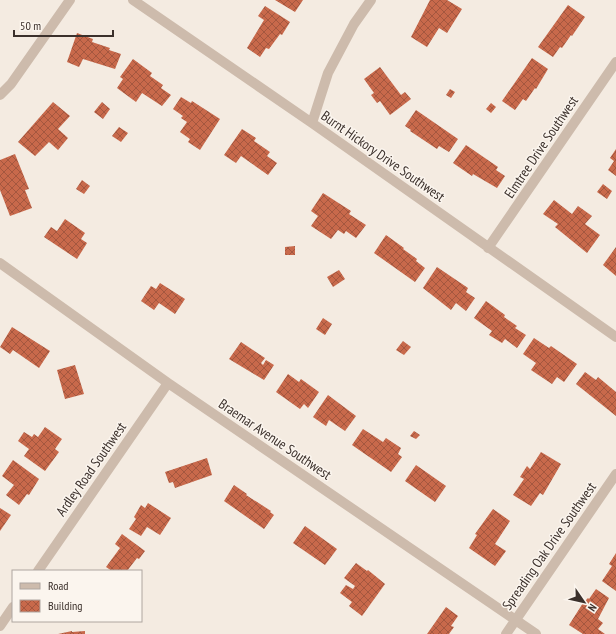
<svg xmlns="http://www.w3.org/2000/svg" width="616" height="634" font-family="'PT Sans Narrow',sans-serif">
	<style>
		.building { fill: url(#building-cross-hatch) }
		.lines { fill: none; stroke-linecap: round; stroke-linejoin: round }
		.minor { stroke: #cdbbac; stroke-width: 10 }
		.labels { text-anchor: middle; dominant-baseline: central; stroke-width: 3; stroke-linejoin: round; paint-order: stroke }
		.street-label { font-size: 14px; fill: #3b302b; stroke: #fbf5ee }
	</style>
	<defs>
		<pattern id="building-cross-hatch" width="8" height="8" patternUnits="userSpaceOnUse"><rect width="8" height="8" fill="#c8694b"/><path d="M0 0l8 8M0 8l8-8" fill="none" stroke="#a4573f"/></pattern>
	</defs>
	<rect width="100%" height="100%" fill="#f4ebe1"/>
	<path class="building" d="M275,0H303L295,12Z
		M430,0H447L462,9L447,33L439,28L427,47L411,37Z
		M568,5L585,17L572,36L571,35L562,48L560,47L553,57L538,47Z
		M265,6L290,22L282,35L280,34L269,49L266,48L260,57L247,48L264,20L258,16Z
		M77,33L93,39L92,42L110,48L109,50L121,54L115,69L83,59L79,67L67,62Z
		M532,58L548,69L536,89L535,88L526,101L523,99L515,110L502,101Z
		M133,59L152,73L150,76L163,85L161,88L171,95L162,106L142,93L136,102L117,88L123,79L120,77Z
		M380,67L401,95L405,92L411,99L390,115L380,101L377,103L371,95L374,93L364,79Z
		M450,89L455,92L451,98L446,95Z
		M181,97L191,103L192,101L220,119L200,150L188,142L190,139L180,132L187,122L181,118L183,116L173,109Z
		M53,102L70,116L58,129L68,138L58,150L49,142L35,156L18,142Z
		M102,102L110,109L103,119L94,112Z
		M491,103L496,107L491,113L486,109Z
		M416,110L458,139L449,152L439,146L437,149L410,131L411,130L405,126Z
		M119,127L128,133L121,142L112,136Z
		M242,129L256,138L254,141L270,152L267,156L277,163L268,175L241,156L236,163L224,155Z
		M466,145L498,167L496,170L505,176L497,188L473,174L472,176L453,163Z
		M616,149V176L608,170L614,161L610,158Z
		M15,154L29,189L25,190L32,208L10,216L0,190V160Z
		M82,180L90,186L84,194L76,189Z
		M603,184L612,191L607,199L597,192Z
		M323,193L351,211L349,214L366,225L356,238L346,231L344,234L338,230L331,239L311,226L318,216L311,211Z
		M554,200L572,214L578,206L592,216L585,224L600,235L587,253L555,227L558,224L543,214Z
		M65,219L85,233L81,239L87,243L77,259L44,237L51,227L57,231Z
		M386,235L404,248L403,249L417,259L416,261L425,268L415,282L374,253Z
		M295,246V255H285V247Z
		M616,247V276L603,265Z
		M437,267L468,288L466,292L475,298L466,311L456,303L451,310L423,288Z
		M339,270L345,279L333,287L327,277Z
		M160,283L185,299L175,314L159,303L154,310L141,301L151,286L156,289Z
		M486,301L505,315L504,317L517,326L515,328L526,335L517,348L505,339L502,343L489,335L492,331L474,318Z
		M323,318L332,324L325,335L316,329Z
		M12,327L50,351L39,368L13,350L10,354L0,347Z
		M534,338L549,348L551,346L577,364L564,382L557,377L552,384L531,370L536,363L523,354Z
		M403,341L411,347L404,355L396,350Z
		M241,342L265,358L261,363L263,365L266,360L274,365L264,380L229,359Z
		M75,365L84,394L65,399L57,370Z
		M585,372L596,380L598,377L616,392V416L576,384Z
		M288,374L299,382L301,379L319,392L308,408L304,404L300,409L276,392Z
		M328,395L356,416L345,431L329,420L326,426L313,417Z
		M45,427L62,439L55,449L59,452L45,471L24,456L29,449L18,441L24,432L32,437L34,434L38,437Z
		M363,429L383,442L386,438L401,448L398,454L402,457L391,472L352,445Z
		M414,431L420,435L416,439L410,436Z
		M541,452L561,464L543,495L540,493L531,506L513,495L524,479L520,477L527,466L530,469Z
		M207,458L212,475L175,488L173,482L169,483L165,472Z
		M13,460L39,479L29,495L27,494L19,505L6,495L14,485L2,476Z
		M416,465L446,486L435,502L405,481Z
		M234,485L247,494L246,495L271,511L270,512L274,515L264,529L224,501Z
		M148,503L171,518L160,535L147,527L141,536L129,529L136,519L134,517L141,505L145,508Z
		M0,508L11,515L0,531Z
		M493,509L510,521L495,544L506,551L495,566L469,548L477,535L475,534Z
		M305,526L337,549L325,565L293,543Z
		M122,534L145,551L139,559L137,558L127,571H112L106,567L120,548L115,544Z
		M616,553V591L602,581L612,566L609,564Z
		M356,563L367,571L368,570L385,584L362,616L349,606L352,602L340,593L346,585L353,589L355,586L344,578Z
		M596,589L609,598L598,619L603,623L598,629L605,634H583L569,625L583,603L588,598L589,599Z
		M446,607L458,616L451,626L454,627L449,634H427Z
		M72,631V632L85,631V634H58Z"/>
	<g class="lines">
		<path class="minor" d="M133,0L312,123L616,337
			M0,95L11,84L70,0
			M312,123L328,73L354,24L371,0
			M488,248L616,62
			M0,263L168,383L536,634
			M38,571L168,383
			M0,626L13,607
			M506,634L616,474"/>
	</g>
	<g class="labels">
		<g class="street-label">
			<text transform="translate(541 147) rotate(-56)">Elmtree Drive Southwest</text>
			<text transform="translate(383 156) rotate(35)">Burnt Hickory Drive Southwest</text>
			<text transform="translate(275 439) rotate(34)">Braemar Avenue Southwest</text>
			<text transform="translate(91 469) rotate(-55)">Ardley Road Southwest</text>
			<text transform="translate(549 546) rotate(-55)">Spreading Oak Drive Southwest</text>
		</g>
	</g>
	<rect x="12" y="570" width="130" height="52" fill="#fbf5ee" stroke="#aea6a0"/>
	<rect x="20" y="583" width="20" height="6" fill="#cdbbac" stroke="#aea6a0"/>
	<text x="48" y="590" font-size="12" fill="#3b302b">Road</text>
	<rect x="20" y="600" width="20" height="12" fill="url(#building-cross-hatch)" stroke="#aea6a0"/>
	<text x="48" y="610" font-size="12" fill="#3b302b">Building</text>
	<g transform="translate(584 602) rotate(124)" stroke="#fbf5ee" stroke-width="3" paint-order="stroke">
	<path d="M0-3L7 15L0 10L-7 15Z" fill="#3b302b"/>
	<text y="-6" font-size="11" font-weight="bold" text-anchor="middle" fill="#3b302b">N</text>
	</g>
	<path d="M14 30v6h99v-6" fill="none" stroke="#3b302b" stroke-width="2"/>
	<text x="20" y="30" font-size="12" fill="#3b302b" stroke="#fbf5ee" stroke-width="3" paint-order="stroke">50 m</text>
</svg>
